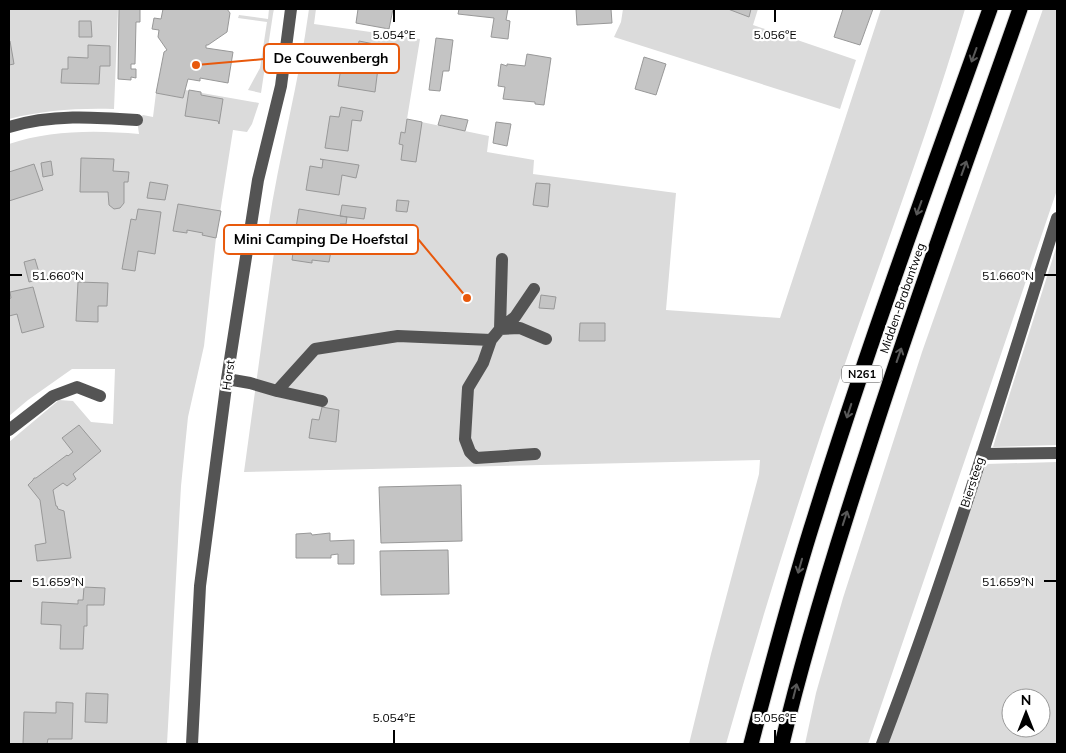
<svg xmlns="http://www.w3.org/2000/svg" width="1066" height="753" font-family="Mulish,sans-serif">
	<style>
		.green { fill: #dbdbdb; fill-rule: evenodd }
		.building { fill: #c4c4c4; stroke: #989898 }
		.lines { fill: none; stroke-linecap: round; stroke-linejoin: round }
		.highway-casing { stroke: #dbdbdb; stroke-width: 17 }
		.minor { stroke: #545454; stroke-width: 12 }
		.highway { stroke: #000; stroke-width: 15 }
		.oneway { stroke: #595959 }
		.ticks { fill: none; stroke: #000; stroke-width: 2 }
		.labels { text-anchor: middle; dominant-baseline: central; stroke-width: 4.5; stroke-linejoin: round; paint-order: stroke }
		.shield { fill: #fff; stroke: #4c4c4c; stroke-width: 1 }
		.shield-label { font-size: 11px; font-weight: bold; fill: #000 }
		.street-label { font-size: 12px; fill: #000; stroke: #fff }
		.ticks-label { font-size: 12px; text-anchor: middle; fill: #000; stroke: #fff; stroke-width: 4.5; stroke-linejoin: round; paint-order: stroke }
		.leader { fill: none; stroke: #e8590c; stroke-width: 2 }
		.callout-dot { fill: #e8590c; stroke: #fff; stroke-width: 2 }
		.callout { fill: #fff; stroke: #e8590c; stroke-width: 2 }
		.callout-label { font-size: 14px; text-anchor: middle; font-weight: bold; fill: #000 }
	</style>
	<rect width="100%" height="100%" fill="#fff"/>
	<path class="green" d="M9,9H118L114,109C78,108 44,110 9,119Z
		M269,9H274L273,14L261,93L248,90L260,68L267,22L238,18L239,15L268,19Z
		M309,9H316L314,24L420,39L407,119L489,136L487,152L534,160L533,174L676,193L666,310L780,318L881,9H965C923,150 870,288 823,428C788,533 756,638 726,744H689L711,654L759,474L760,460L244,472L277,231L268,229C279,155 299,83 309,9Z
		M623,9H758L753,25L856,60L840,109L614,37L621,22Z
		M1043,9H1057V190L868,744H805L816,693L843,598L922,352Z
		M185,90L259,103L252,124L247,132L233,130L216,238L204,346L188,417L181,486L167,744H9V442L59,400L73,401L91,422L113,424L115,369H72L28,400L9,416V144C49,130 97,130 139,134L137,120L143,115L153,117L156,93L183,98Z
		M1057,245V445L993,447L997,434Z
		M1057,462V744H885L986,464ZM1011,698H1041V728H1011Z"/>
	<path class="building" d="M119,9H140V22H136L135,64H131V69H136V78L131,77V80L118,79Z
		M163,9H227L230,13L227,32L208,45H206V48L233,52L228,83L200,78V81L188,79L183,98L156,93L164,52L167,50L158,37L159,30L152,29L154,18L161,19Z
		M358,9H393L389,29L356,23Z
		M459,9H508L506,20L510,21L508,39L491,37L494,18L458,14Z
		M576,9H611L612,23L577,25Z
		M728,9H751L749,17Z
		M843,9H873L860,45L834,37Z
		M79,21H91L92,37H79Z
		M436,38L453,40L449,71H443L440,91L429,90Z
		M9,41H10L14,64L9,65Z
		M359,41L379,45L375,67L378,68L375,92L338,86L342,62L356,64Z
		M88,45L110,46V66H100L99,84L61,83L62,69H68V57L88,58Z
		M527,54L551,58L544,105L535,104V102L503,99L505,87L498,86L501,64L507,66V64L525,66Z
		M644,57L666,64L656,95L635,89Z
		M189,90L201,92V95L223,99L219,124L218,121L185,116Z
		M341,107L363,111L361,121L352,120L348,151L325,148L330,116L339,117Z
		M441,115L468,120L465,131L438,125Z
		M407,119L422,122L416,162L401,160L403,145L399,144L401,132L405,133Z
		M496,122L511,124L507,146L493,143Z
		M81,158L114,159L113,171L129,172L128,182H124V203L120,208L114,209L109,205L108,192H80Z
		M320,159L359,165L356,178L342,175L339,195L306,190L310,166L322,168L323,160Z
		M51,161L53,175L43,177L41,163Z
		M34,164L43,190L9,201V172Z
		M150,182L168,185L165,200L147,198Z
		M536,183L550,184L548,207L533,205Z
		M397,200L409,201L407,212L396,211Z
		M178,204L221,211L216,238L202,235L203,233L187,230V233L173,231Z
		M342,205L366,208L364,219L340,216Z
		M138,209L161,212L155,254L138,251L135,271L122,269L131,219L136,220Z
		M299,209L347,217L346,224H340L339,234L296,228Z
		M294,245L331,251L329,262L312,260V263L292,260Z
		M35,259L41,279L29,282L24,262Z
		M78,282L108,283L107,306H98V322L76,321Z
		M33,287L44,327L22,333L17,314L9,316V299L11,298L10,292Z
		M541,295L556,297L554,309L539,308Z
		M580,323H605V341H579Z
		M322,407L339,410L336,442L309,438L312,419L319,420Z
		M79,425L101,451L73,474L76,479L67,486L63,483L53,490L56,506H57L58,509L64,511L71,558L37,561L35,545L46,543L40,500L28,485L33,480L34,478H36L67,455L68,456L73,452L62,438Z
		M461,485L462,541L381,543L379,487Z
		M311,533L312,535L330,533V541L354,540V564H338V554L331,555V558H296V534Z
		M448,550L449,594L381,595L380,551Z
		M84,587L105,588L104,605H87V626H84L83,649H60L61,625L41,624L42,602L78,604V600H83Z
		M86,693L108,694L107,723L85,722Z
		M56,702L73,703L72,739H48L47,744H23L24,712L56,713Z"/>
	<g class="lines">
		<g class="highway-casing">
			<path id="highway" d="M751,744C771,668 791,591 815,516C868,345 930,177 990,9
				M782,744C806,643 837,544 869,446C916,299 969,154 1020,9"/>
		</g>
		<path class="minor" d="M9,127C51,114 94,117 137,120
			M534,289L515,317L500,329L520,328L546,339
			M491,340L483,363L468,388L465,439L470,452L476,458L535,454
			M227,379L250,383L277,391L315,349L398,336L491,340L500,329L502,259
			M277,391L322,401
			M9,430L53,396L77,387L100,396
			M982,454L1057,453
			M192,744L200,586L227,379L258,180L281,86L291,9
			M882,744C948,572 1001,394 1057,218"/>
		<use href="#highway" class="highway"/>
	</g>
	<defs><path id="oneway-shaft" d="M-6 0H5M1.5-3L5.5 0L1.5 3" fill="none" stroke-width="1.6" stroke-linecap="round" stroke-linejoin="round" transform="scale(1.25)"/></defs>
	<g class="oneway">
		<use href="#oneway-shaft" transform="translate(974 55) rotate(110)"/>
		<use href="#oneway-shaft" transform="translate(964 168) rotate(-70)"/>
		<use href="#oneway-shaft" transform="translate(919 208) rotate(110)"/>
		<use href="#oneway-shaft" transform="translate(899 355) rotate(-71)"/>
		<use href="#oneway-shaft" transform="translate(849 411) rotate(108)"/>
		<use href="#oneway-shaft" transform="translate(845 518) rotate(-72)"/>
		<use href="#oneway-shaft" transform="translate(800 566) rotate(106)"/>
		<use href="#oneway-shaft" transform="translate(795 691) rotate(-76)"/>
	</g>
	<path class="ticks" d="M394,10V22M775,10V22M10,275H22M1044,275H1056M10,581H22M1044,581H1056M394,730V743M775,730V743"/>
	<g class="labels">
		<rect class="shield" x="842" y="365.5" width="40" height="17" rx="4"/>
		<g class="shield-label">
			<text x="862" y="374">N261</text>
		</g>
		<g class="street-label">
			<text transform="translate(902 298) rotate(-71)">Midden-Brabantweg</text>
			<text transform="translate(228 375) rotate(-82)">Horst</text>
			<text transform="translate(972 482) rotate(-72)">Biersteeg</text>
		</g>
	</g>
	<g class="ticks-label">
		<text x="394" y="39">5.054°E</text>
		<text x="775" y="39">5.056°E</text>
		<text x="58" y="280">51.660°N</text>
		<text x="1008" y="280">51.660°N</text>
		<text x="58" y="586">51.659°N</text>
		<text x="1008" y="586">51.659°N</text>
		<text x="394" y="722">5.054°E</text>
		<text x="775" y="722">5.056°E</text>
	</g>
	<path class="leader" d="M196 65L264 59M467 298L418 239"/>
	<g class="callout-dot">
		<circle cx="196" cy="65" r="5"/>
		<circle cx="467" cy="298" r="5"/>
	</g>
	<g class="callout">
		<rect x="264" y="44" width="135" height="29" rx="5"/>
		<rect x="224" y="225" width="194" height="29" rx="5"/>
	</g>
	<g class="callout-label">
		<text x="331" y="63">De Couwenbergh</text>
		<text x="321" y="244">Mini Camping De Hoefstal</text>
	</g>
	<rect width="1066" height="753" fill="none" stroke="#000000" stroke-width="20"/>
	<g transform="translate(1026 713)"><circle r="24" fill="#ffffff" stroke="#999999"/>
	<path d="M0-4L9 19L0 12L-9 19Z" fill="#000000"/>
	<text y="-8" font-size="14" font-weight="bold" text-anchor="middle" fill="#000000">N</text>
	</g>
</svg>
